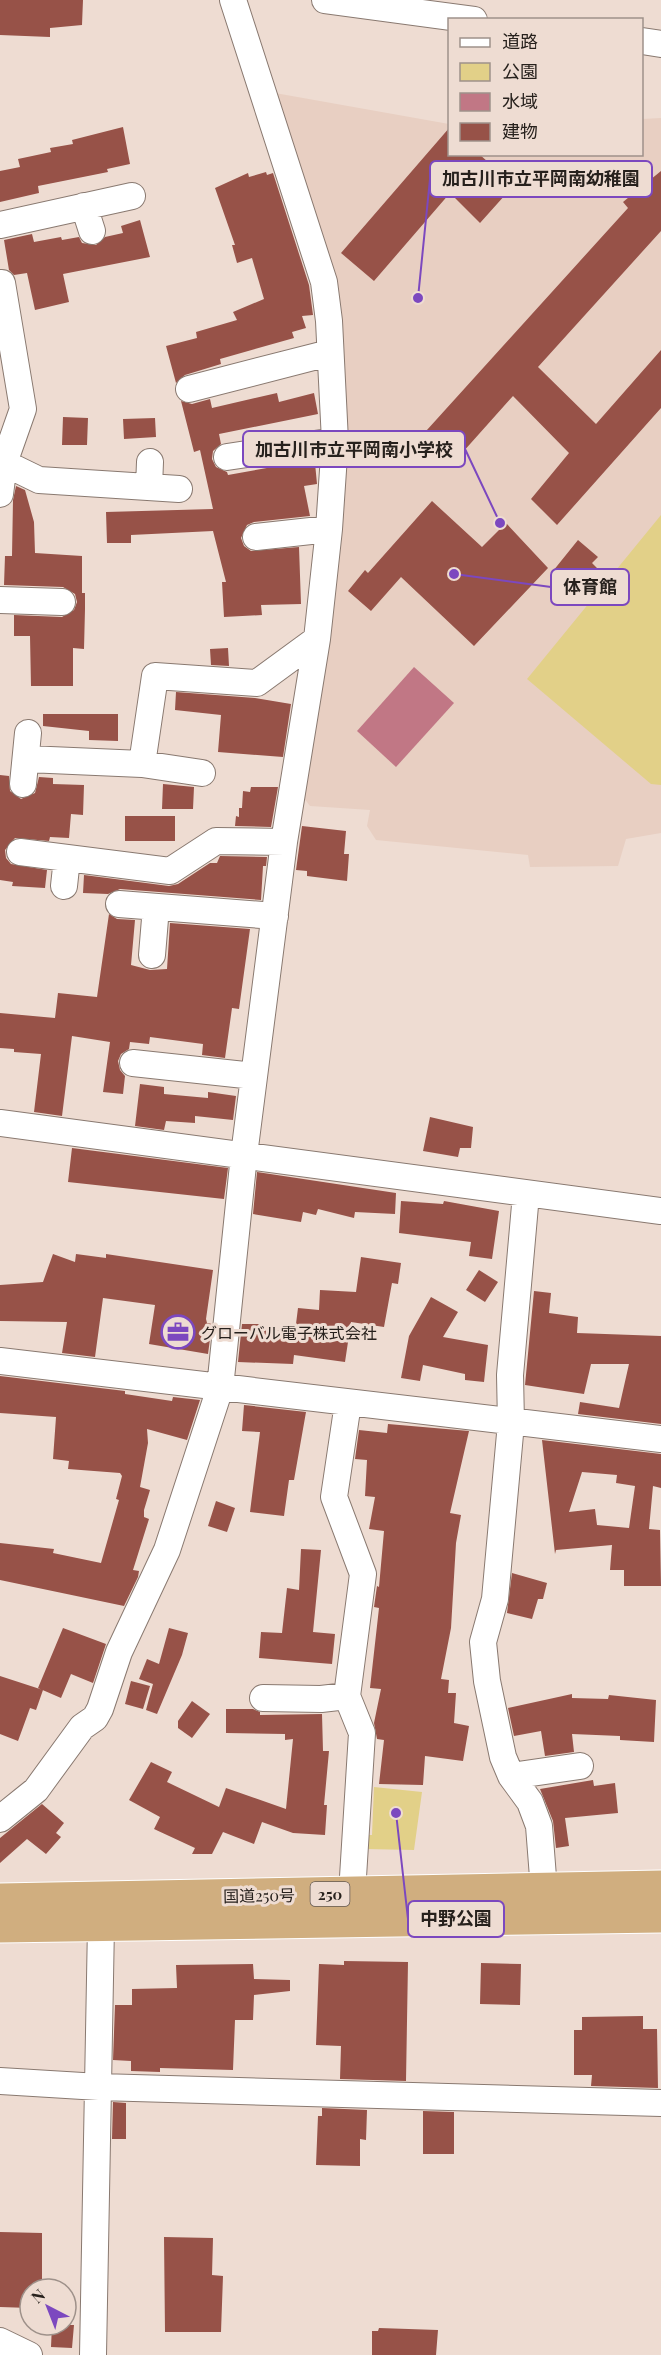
<svg xmlns="http://www.w3.org/2000/svg" width="661" height="2355" font-family="'Playfair Display','Noto Sans JP',serif">
	<style>
		.built { fill: #e8cfc2 }
		.green { fill: #e2d088 }
		.water { fill: #c17785 }
		.building { fill: #975248; fill-rule: evenodd }
		.lines { fill: none; stroke-linecap: round; stroke-linejoin: round }
		.minor-casing { stroke: #897970; stroke-width: 28 }
		.trunk-casing { stroke: #fff; stroke-width: 35 }
		.minor { stroke: #fff; stroke-width: 26 }
		.trunk { stroke: #d0ae7f; stroke-width: 33 }
		.labels { text-anchor: middle; dominant-baseline: central; stroke-width: 6; stroke-linejoin: round; paint-order: stroke }
		.shield { fill: #eedcd2; stroke: #635953; stroke-width: 1.5 }
		.shield-label { font-size: 15px; font-weight: bold; fill: #27211d }
		.poi-label { font-size: 16px; fill: #27211d; stroke: #eedcd2; text-anchor: start }
		.street-label { font-size: 16px; fill: #27211d; stroke: #eedcd2 }
		.leader { fill: none; stroke: #7c48bf; stroke-width: 2 }
		.callout-dot { fill: #7c48bf; stroke: #eedcd2; stroke-width: 2 }
		.callout { fill: #eedcd2; stroke: #7c48bf; stroke-width: 2 }
		.callout-label { font-size: 18px; text-anchor: middle; font-weight: bold; fill: #27211d }
	</style>
	<rect width="100%" height="100%" fill="#eedcd2"/>
	<path class="built" d="M275,93L449,124L450,154H642V119L661,118V833L626,839L618,866L530,867L528,855L376,840L367,826L370,810L310,806L301,794L343,436Z"/>
	<path class="green" d="M661,515V785L651,784L527,679Z
		M374,1787L422,1792L414,1850L365,1849V1835H372Z"/>
	<path class="water" d="M414,667L454,703L396,767L357,731Z"/>
	<path class="building" d="M0,0H83L82,25L50,28V37L0,35Z
		M123,127L130,164L107,169L108,172L38,186L39,193L0,202V171L20,167L18,159L51,152L50,148L73,144L72,140Z
		M450,127V154H479L514,185L480,223L450,193L374,281L341,253Z
		M661,171V231L538,367L596,424L661,350V408L557,525L531,499L569,453L513,396L454,462L442,448L432,457L417,441L628,208L623,202Z
		M266,172L267,175L273,173L309,285L313,315L302,316L306,328L292,332L294,338L220,359L221,364L185,375L176,383L166,346L197,338L196,332L237,320L233,312L264,299L252,258L237,263L232,245H235L215,188L248,173L249,177Z
		M140,220L150,257L63,274L69,302L35,310L27,273L14,275L9,270L4,240L32,234L34,242L61,237L62,240L79,237L82,243L96,245L105,237L123,233L121,226Z
		M277,393L279,402L314,393L318,414L219,434L221,444L213,451L212,459L216,467L227,472L228,475L312,460V463H315L317,484L304,486L310,516L254,522L247,525L241,538L244,546L251,551L299,547L301,604L261,605L262,615L224,617L222,582H226L213,531L131,535V543H107L106,512L213,509L200,450L194,452L181,401L192,404L210,399L212,408Z
		M63,417L88,418L87,445H62Z
		M155,418L156,437L124,439L123,419Z
		M16,486L25,490L34,522L35,553L82,556V593H85V609L84,649L73,648V686H31L30,636H14V615L62,617L74,610L77,602L75,594L63,587L4,585L5,556H12L13,500Z
		M432,501L482,547L506,523L548,568L474,646L401,577L371,611L348,591L365,570L368,573Z
		M578,540L598,557L592,563L598,569L576,593L553,571Z
		M228,648L229,666L211,665L210,649Z
		M176,692L255,698L291,704L283,757L218,752L221,715L175,710Z
		M43,714H118V741L89,740V731L43,726Z
		M0,775L9,776L10,791L21,799L35,793L39,777L53,778V784L84,785L83,815L71,814L69,838L50,837L49,841L15,838L5,850L6,858L11,864L47,870L45,888L12,886L13,882L0,880Z
		M163,784L194,787L193,809H162Z
		M251,787H278L271,827L235,826L236,816L239,817V808H242L243,791L250,792Z
		M125,816H175V841H125Z
		M302,826L346,831L344,854H349L347,881L307,876V871L296,870Z
		M220,856L267,857L266,866H263L261,900L120,889L108,894L83,893L84,875L169,886L178,884L210,863H217Z
		M109,914L117,919L135,920L131,965L150,970L167,969L170,923L250,929L239,1009L232,1008L225,1058L202,1055L203,1044L150,1037L149,1044L130,1042L129,1049L121,1054L118,1061L120,1070L125,1076L123,1094L103,1092L110,1042L72,1036L62,1116L34,1112L41,1054L14,1052V1049L0,1048V1013L55,1018L58,993L97,997Z
		M140,1084L164,1087V1094L208,1098V1092L236,1096L233,1120L195,1116V1123L166,1121L164,1130L135,1126Z
		M430,1117L473,1127L471,1148H460L458,1157L423,1151Z
		M72,1148L228,1168L224,1199L68,1182Z
		M257,1172L396,1193L395,1214L355,1212L354,1218L318,1209L316,1215L303,1212L301,1222L253,1214Z
		M401,1201L443,1204L444,1201L499,1211L492,1259L469,1256L471,1242L399,1233Z
		M53,1254L75,1262L76,1254L106,1258V1254L213,1270L206,1319L207,1323L212,1324L208,1354L149,1344L155,1305L103,1298L95,1357L62,1353L67,1322L0,1321V1285L43,1282Z
		M361,1257L401,1263L398,1284L392,1283L384,1327L351,1322L345,1362L294,1355L293,1364L238,1362L242,1324H260V1329L295,1332L298,1308L319,1310L320,1290L356,1292Z
		M479,1270L498,1282L485,1302L466,1290Z
		M534,1291L551,1293L549,1313L578,1317L577,1333L661,1336V1424L578,1414L580,1402L619,1408L629,1364H591L584,1394L525,1385Z
		M431,1297L458,1312L443,1337L488,1345L484,1382L465,1380V1374L423,1365L420,1381L401,1378L409,1336Z
		M0,1376L125,1391V1394L172,1401L173,1397L200,1400L187,1440L147,1429L148,1443L140,1487L150,1490L144,1510V1517L149,1519L133,1570L139,1571L138,1577L124,1606L0,1580V1543L54,1549L53,1553L101,1563L119,1500L116,1499L122,1476L120,1473L68,1469L69,1461L53,1459L56,1417L0,1413Z
		M244,1405L306,1412L294,1480H289L284,1516L250,1512L260,1432L242,1431Z
		M388,1424L469,1431L450,1513L461,1515L456,1543L451,1628L441,1679L449,1680L448,1693H456L454,1723L469,1726L463,1761L425,1756L423,1785L379,1784L384,1740L377,1739L374,1723L381,1689L370,1688L379,1608L374,1607L377,1586L379,1587L384,1531L369,1529L375,1497L365,1496L367,1460L355,1459L359,1430L387,1433Z
		M542,1440L661,1454V1488L653,1486L649,1529L660,1530L661,1586H624V1570H610L612,1545L556,1550L555,1554ZM582,1472L617,1475L616,1483L635,1486L629,1528L597,1525L595,1509L569,1512Z
		M216,1501L235,1508L227,1532L208,1526Z
		M301,1549L321,1550L313,1632L335,1634L332,1664L259,1658L261,1632L282,1633L287,1588L299,1590Z
		M512,1573L547,1583L543,1599H538L532,1619L507,1613Z
		M63,1628L106,1644L93,1683L71,1674L61,1698L38,1688Z
		M169,1628L188,1633L182,1655L157,1714L146,1710L153,1684L139,1679L147,1659L159,1664Z
		M0,1676L43,1690L36,1710L30,1708L18,1741L0,1734Z
		M131,1681L150,1686L143,1709L125,1704Z
		M572,1694V1698L608,1699L609,1695L656,1700L654,1742L620,1740V1736L572,1734L574,1752L545,1756L541,1731L514,1736L508,1708Z
		M192,1701L210,1714L192,1738L178,1728V1721Z
		M226,1709H253L260,1712V1715L322,1714L323,1751H329L324,1805H327L325,1835L293,1833L262,1822L254,1844L223,1832L212,1854H192L195,1848L154,1829L160,1817L129,1800L151,1762L172,1772L167,1782L219,1807L226,1788L286,1809L293,1739L285,1740V1734L226,1733Z
		M593,1780L594,1786L615,1783L618,1813L565,1818L569,1846L556,1848L553,1821L540,1789Z
		M42,1804L64,1823L56,1833L61,1837L46,1854L27,1839L0,1863V1838Z
		M344,1961L408,1962L406,2081L340,2079L341,2046L316,2045L319,1964L344,1965Z
		M481,1963L521,1964L520,2005L480,2004Z
		M253,1964L254,1979L290,1980V1991L254,1995L253,2020H235L233,2070L160,2068V2072L131,2071V2061L113,2060L115,2005H132V1989L177,1988L176,1965Z
		M643,2016V2029H657L658,2088L591,2086L592,2075H574V2030H582V2017Z
		M113,2102L126,2103V2139H112Z
		M322,2108L367,2110L366,2140L360,2139V2166L316,2165L318,2116H322Z
		M423,2111L454,2112V2154H423Z
		M0,2232L42,2233V2289H30V2308L0,2307Z
		M164,2237L213,2238L212,2275L223,2276L221,2332H165Z
		M52,2325H74L72,2348L51,2347Z
		M379,2328L438,2330L436,2355H372V2331H378Z"/>
	<g class="lines">
		<g class="minor-casing">
			<path id="minor" d="M325,0L474,20
				M642,41L661,44
				M84,206L92,231
				M0,225L132,196
				M0,283H2L23,409L4,463L0,494
				M189,389L329,353
				M227,457L335,441
				M4,463L39,480L179,489
				M149,487L150,462
				M256,537L329,529
				M0,600L62,602
				M27,759L142,764L202,773
				M142,764L155,676L257,683L317,639
				M23,784L28,733
				M20,852L170,871L216,841L284,842
				M64,886L67,858
				M119,904L275,916
				M152,955L156,907
				M133,1063L254,1076
				M0,1123L661,1211
				M526,1194L510,1375L511,1423L495,1599L483,1642L487,1681L503,1757L511,1776L530,1802L539,1826L544,1890
				M0,1361L661,1439
				M348,1403L334,1497L363,1574L347,1696L362,1733L352,1893
				M263,1698L321,1699L347,1696
				M511,1776L580,1766
				M0,1819L36,1790L82,1727L95,1718L100,1709L119,1652L167,1550L220,1388L244,1155L284,842L317,639L329,529L335,441L329,321L324,282L233,0
				M0,2081L99,2087L661,2103
				M0,2341L29,2355
				M93,2355L101,1925"/>
		</g>
		<g class="trunk-casing">
			<path id="trunk" d="M0,1900L661,1887
				M0,1926L661,1916"/>
		</g>
		<use href="#minor" class="minor"/>
		<use href="#trunk" class="trunk"/>
	</g>
	<defs>
		<g id="office-ring" transform="scale(1.725)"><circle r="9.5" fill="#eedcd2" stroke="#7c48bf" stroke-width="1.5"/><path d="M-6-3h4V-5.5h4V-3h4V5H-6ZM-1-4.5V-3h2v-1.5ZM-6 0V1H6V0Z" fill="#7c48bf"/></g>
	</defs>
	<g fill-rule="evenodd">
		<use href="#office-ring" x="178" y="1332"/>
	</g>
	<g class="labels">
		<rect class="shield" x="310.5" y="1882" width="39" height="24" rx="4.5"/>
		<g class="shield-label">
			<text x="330" y="1894">250</text>
		</g>
		<g class="poi-label">
			<text x="201" y="1332">グローバル電子株式会社</text>
		</g>
		<g class="street-label">
			<text transform="translate(259 1895) rotate(-1)">国道250号</text>
		</g>
	</g>
	<path class="leader" d="M418 298L430 179M500 523L465 449M454 574L551 587M396 1813L408 1919"/>
	<g class="callout-dot">
		<circle cx="418" cy="298" r="6"/>
		<circle cx="500" cy="523" r="6"/>
		<circle cx="454" cy="574" r="6"/>
		<circle cx="396" cy="1813" r="6"/>
	</g>
	<g class="callout">
		<rect x="430" y="161" width="222" height="36" rx="6"/>
		<rect x="243" y="431" width="222" height="36" rx="6"/>
		<rect x="551" y="569" width="78" height="36" rx="6"/>
		<rect x="408" y="1901" width="96" height="36" rx="6"/>
	</g>
	<g class="callout-label">
		<text x="541" y="185">加古川市立平岡南幼稚園</text>
		<text x="354" y="456">加古川市立平岡南小学校</text>
		<text x="590" y="593">体育館</text>
		<text x="456" y="1925">中野公園</text>
	</g>
	<rect x="448" y="18" width="195" height="138" fill="#eedcd2" stroke="#9e918a" stroke-width="1.5"/>
	<rect x="460" y="38" width="30" height="9" fill="#ffffff" stroke="#9e918a" stroke-width="1.5"/>
	<text x="502" y="48" font-size="18" fill="#27211d">道路</text>
	<rect x="460" y="63" width="30" height="18" fill="#e2d088" stroke="#9e918a" stroke-width="1.5"/>
	<text x="502" y="78" font-size="18" fill="#27211d">公園</text>
	<rect x="460" y="93" width="30" height="18" fill="#c17785" stroke="#9e918a" stroke-width="1.5"/>
	<text x="502" y="108" font-size="18" fill="#27211d">水域</text>
	<rect x="460" y="123" width="30" height="18" fill="#975248" stroke="#9e918a" stroke-width="1.5"/>
	<text x="502" y="138" font-size="18" fill="#27211d">建物</text>
	<g transform="translate(48 2307) rotate(318)"><circle r="28" fill="#eedcd2" stroke="#9e918a" stroke-width="1.5"/>
	<path d="M0-4.5L10 22L0 15L-10 22Z" fill="#7c48bf"/>
	<text y="-9" font-size="16" font-weight="bold" text-anchor="middle" fill="#27211d">N</text>
	</g>
</svg>
